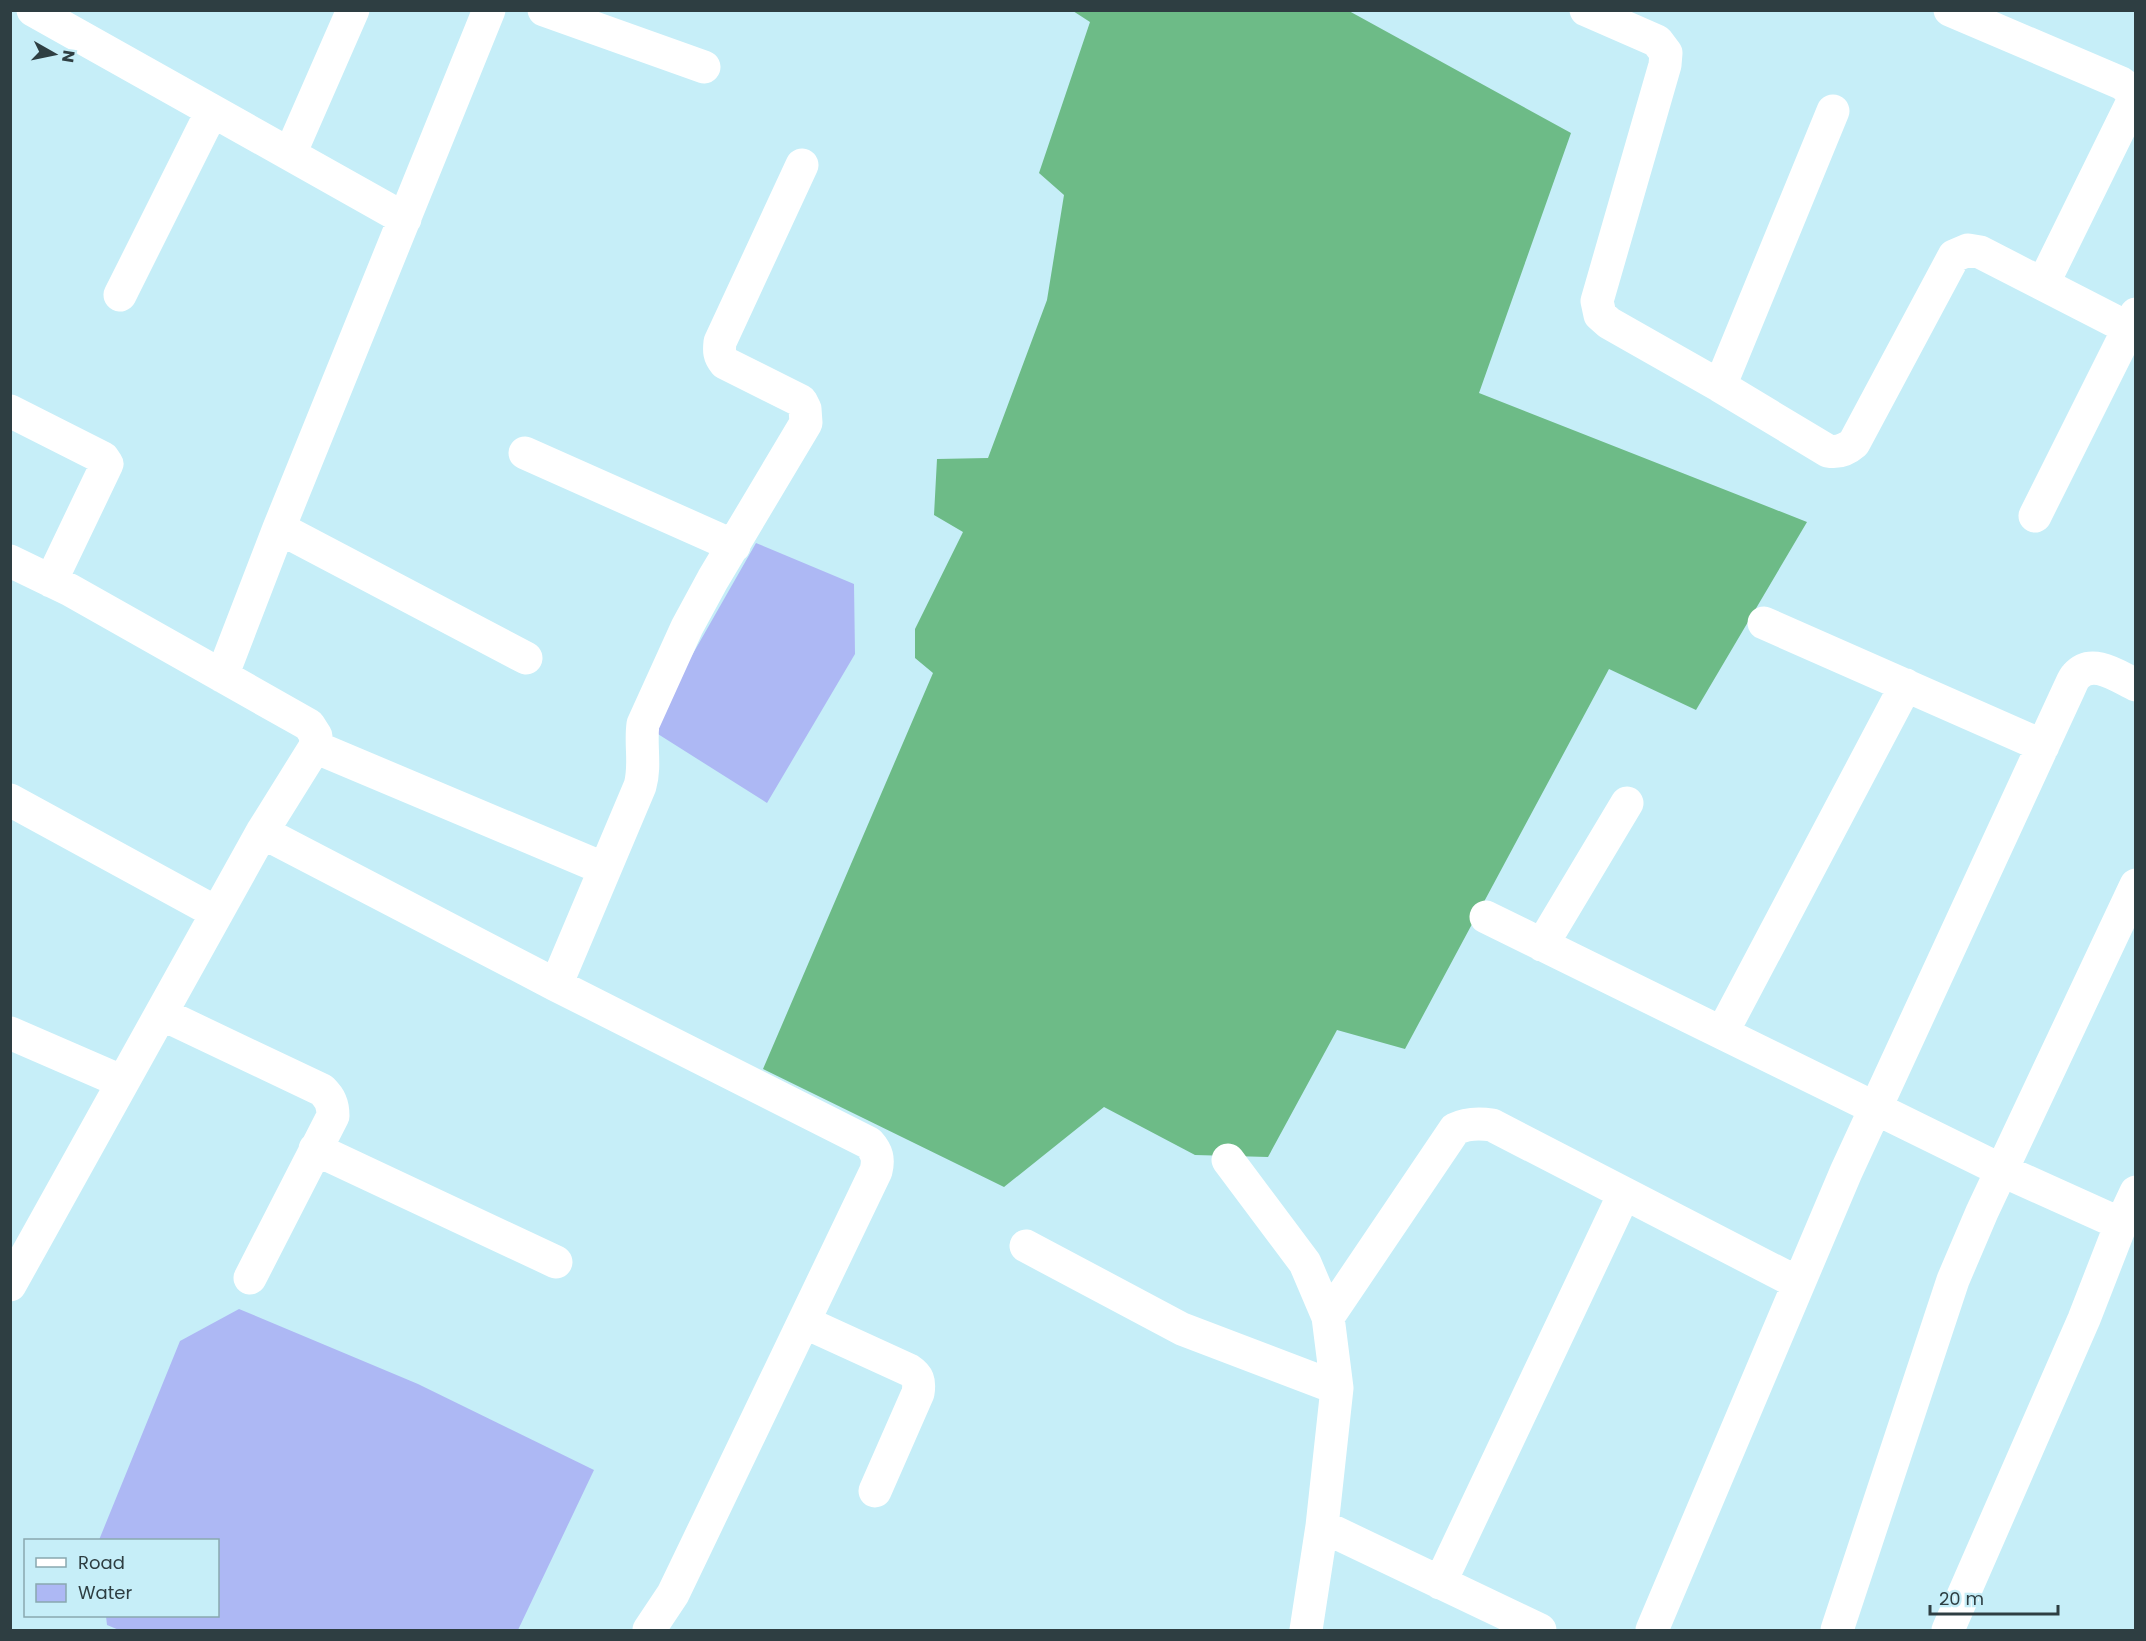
<svg xmlns="http://www.w3.org/2000/svg" width="2146" height="1641" font-family="Poppins,sans-serif">
	<style>
		.forest { fill: #6dbb87 }
		.water { fill: #adb8f4 }
		.lines { fill: none; stroke-linecap: round; stroke-linejoin: round }
		.minor { stroke: #fff; stroke-width: 33 }
	</style>
	<rect width="100%" height="100%" fill="#c6eef8"/>
	<path class="forest" d="M1073,11H1349L1571,133L1479,393L1807,522L1696,710L1609,669L1405,1049L1337,1030L1268,1157L1195,1155L1104,1107L1004,1187L763,1069L933,673L915,658V629L963,532L934,515L937,459L988,458L1047,300L1064,195L1039,173L1090,22Z"/>
	<path class="water" d="M756,543L854,584L855,654L767,803L650,729Z
		M239,1309L418,1384L594,1470L518,1630H119L107,1625L106,1616H218V1540H99L180,1341Z"/>
	<g class="lines">
		<path class="minor" d="M33,10L405,219
			M544,10L704,67
			M1586,10L1657,41L1666,53L1665,65L1597,301L1600,315L1609,323L1720,386L1828,451C1838,453 1846,450 1854,443L1954,256L1968,250L1980,252L2136,332
			M1950,10L2121,83C2129,88 2133,94 2132,103L2043,284
			M290,154L353,10
			M120,295L212,111
			M1720,386L1833,111
			M10,411L103,458L107,464L51,581
			M525,453L734,546
			M2035,516L2136,314
			M279,528L526,658
			M10,561L70,590L309,725L316,736L315,747L262,832L10,1285
			M1764,623L2043,746
			M222,676L279,528L489,10
			M315,747L605,869
			M10,800L217,913
			M262,832L556,985L869,1143C877,1152 879,1159 876,1171L673,1594L649,1630
			M1486,917L2001,1170L2121,1224
			M1542,945L1627,803
			M556,985L640,786C646,765 640,745 643,724L687,627L713,579L806,423L805,409L801,401L725,363C719,356 719,351 720,342L802,165
			M162,1014L322,1090C330,1098 333,1104 333,1116L250,1278
			M10,1033L123,1082
			M1722,1033L1906,685
			M315,1149L556,1262
			M1228,1160L1305,1263L1328,1317L1337,1388L1322,1526L1306,1630
			M1026,1246L1182,1329L1337,1388
			M1328,1317L1455,1129C1467,1123 1479,1123 1492,1125L1798,1283
			M804,1322L909,1370C918,1376 920,1381 918,1393L875,1491
			M1322,1526L1540,1630
			M1440,1583L1624,1194
			M1652,1630L1846,1172L2069,689C2071,685 2073,679 2076,676C2092,657 2119,677 2136,685
			M1837,1630L1953,1280L1982,1212L2136,885
			M1948,1630L2084,1319L2121,1224L2136,1192"/>
	</g>
	<rect width="2146" height="1641" fill="none" stroke="#2e3e42" stroke-width="24"/>
	<rect x="24" y="1539" width="195" height="78" fill="#c6eef8" stroke="#89a8af" stroke-width="1.5"/>
	<rect x="36" y="1558" width="30" height="9" fill="#ffffff" stroke="#89a8af" stroke-width="1.5"/>
	<text x="78" y="1569" font-size="18" fill="#2e3e42">Road</text>
	<rect x="36" y="1584" width="30" height="18" fill="#adb8f4" stroke="#89a8af" stroke-width="1.5"/>
	<text x="78" y="1599" font-size="18" fill="#2e3e42">Water</text>
	<g transform="translate(54 54) rotate(99)" stroke="#c6eef8" stroke-width="4.5" paint-order="stroke">
	<path d="M0-4.5L10 22L0 15L-10 22Z" fill="#2e3e42"/>
	<text y="-9" font-size="16" font-weight="bold" text-anchor="middle" fill="#2e3e42">N</text>
	</g>
	<path d="M1930 1605v9h128v-9" fill="none" stroke="#2e3e42" stroke-width="3"/>
	<text x="1939" y="1605" font-size="18" fill="#2e3e42" stroke="#c6eef8" stroke-width="4.5" paint-order="stroke">20 m</text>
</svg>
